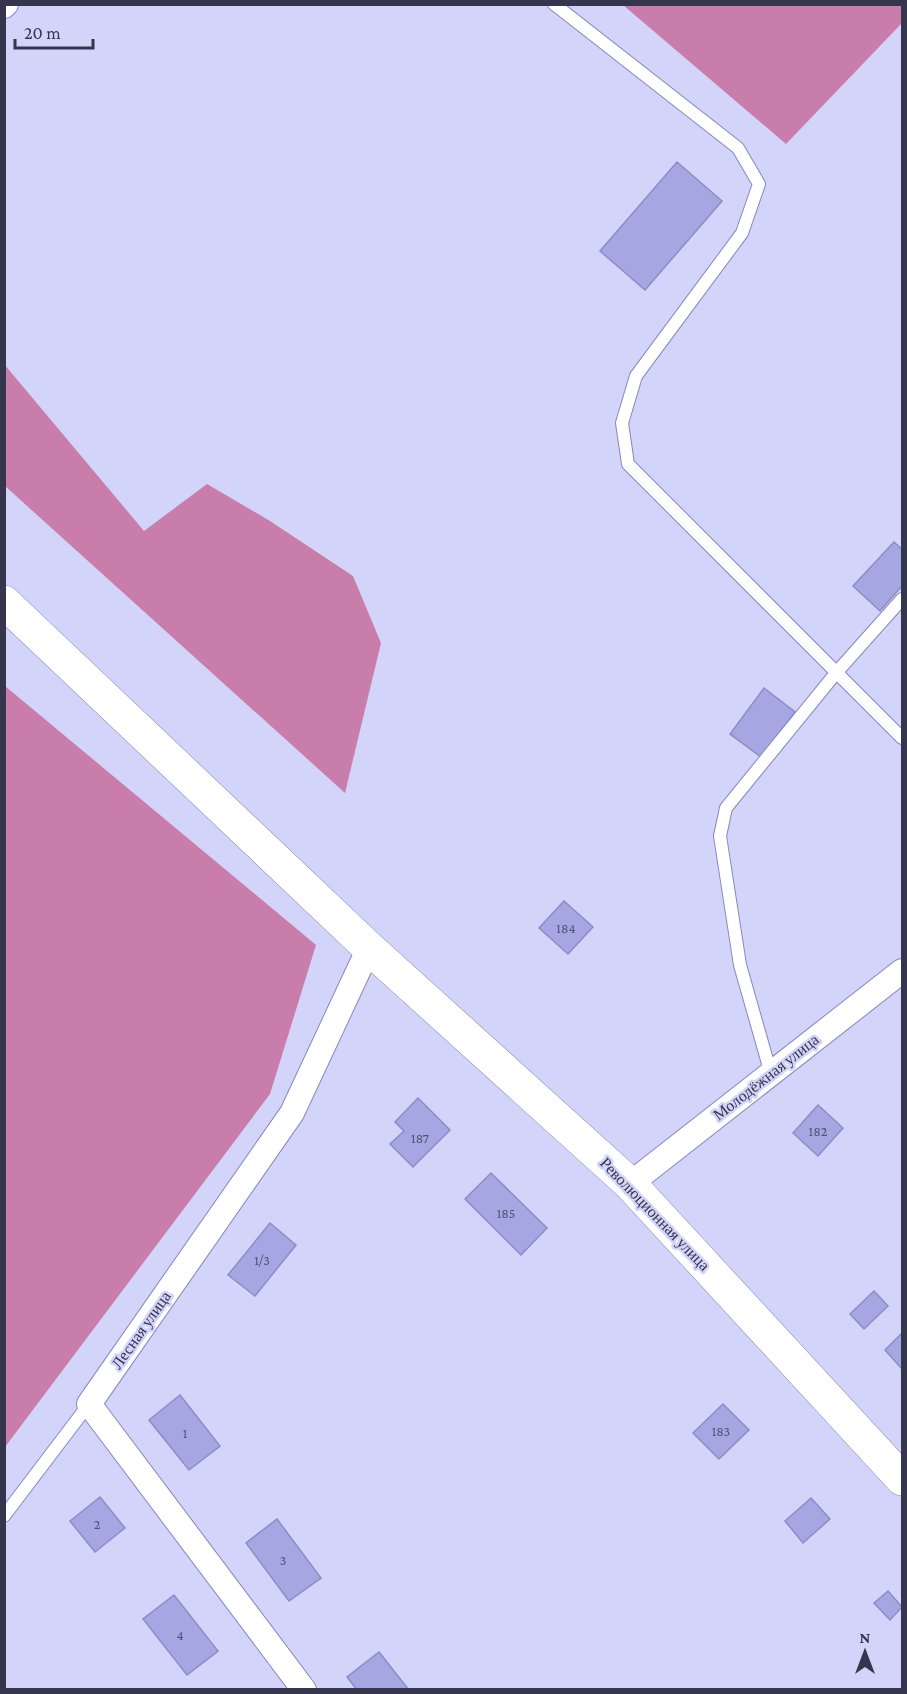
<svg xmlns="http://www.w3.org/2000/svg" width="907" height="1694" font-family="'Crimson Pro',serif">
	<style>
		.forest { fill: #c97daa }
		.building { fill: #a6a6e2; stroke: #8c8cc6; stroke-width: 1.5 }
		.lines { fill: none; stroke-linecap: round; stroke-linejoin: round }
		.lane-casing { stroke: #8786c0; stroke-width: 14 }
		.street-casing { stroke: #8786c0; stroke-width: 26 }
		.secondary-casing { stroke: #8786c0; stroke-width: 34 }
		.lane { stroke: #fff; stroke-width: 12 }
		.street { stroke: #fff; stroke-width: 24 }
		.secondary { stroke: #fff; stroke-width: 33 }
		.labels { text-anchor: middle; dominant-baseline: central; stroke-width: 5; stroke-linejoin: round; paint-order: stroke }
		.number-label { font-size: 14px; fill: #515173 }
		.street-label { font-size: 16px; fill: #35354e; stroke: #d3d4f9 }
	</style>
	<rect width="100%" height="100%" fill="#d3d4f9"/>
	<path class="forest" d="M623,5H902V23L786,144Z
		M4,364L144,531L207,484L270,521L353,576L381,643L345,793L5,486Z
		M5,686L316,945L270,1094L5,1447Z"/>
	<path class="building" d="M677,162L722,201L645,290L600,251Z
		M894,542L902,549V586L880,611L853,586Z
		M764,688L795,712L761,757L730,734Z
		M564,901L593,927L568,954L539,928Z
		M418,1098L450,1130L413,1167L390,1144L404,1131L395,1122Z
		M818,1105L843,1128L818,1156L793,1133Z
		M491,1173L547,1228L521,1255L465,1199Z
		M270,1223L296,1245L255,1296L228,1275Z
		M874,1291L888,1306L864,1329L850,1314Z
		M902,1333V1369L885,1350Z
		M180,1395L220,1446L189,1470L149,1420Z
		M723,1404L749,1430L719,1459L693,1433Z
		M100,1497L125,1528L95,1552L70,1521Z
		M811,1498L830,1519L803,1543L785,1521Z
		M277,1519L321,1578L289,1601L246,1543Z
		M888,1591L902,1607L890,1620L874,1603Z
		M174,1595L218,1651L187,1675L143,1619Z
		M379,1652L409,1690H357L347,1677Z"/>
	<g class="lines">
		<g class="lane-casing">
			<path id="lane" d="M554,4L738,148L759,184L742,233L636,376L622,423L628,464L902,738
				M771,1074L740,965L720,836L726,808L836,673L902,599
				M4,1516L89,1404"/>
		</g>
		<g class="street-casing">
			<path id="street" d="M4,6L6,4
				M630,1184L902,971
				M304,1690L89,1404L292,1113L369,948"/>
		</g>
		<g class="secondary-casing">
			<path id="secondary" d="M4,602L369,948L630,1184L902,1479"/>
		</g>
		<use href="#lane" class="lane"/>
		<use href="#street" class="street"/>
		<use href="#secondary" class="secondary"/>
	</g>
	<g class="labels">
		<g class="number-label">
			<text x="566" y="928">184</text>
			<text x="818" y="1131">182</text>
			<text x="420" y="1138">187</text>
			<text x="506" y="1213">185</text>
			<text x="262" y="1260">1/3</text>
			<text x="721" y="1431">183</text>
			<text x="185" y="1433">1</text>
			<text x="97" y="1524">2</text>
			<text x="283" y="1560">3</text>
			<text x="180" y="1635">4</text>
		</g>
		<g class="street-label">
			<text transform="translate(766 1077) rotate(-38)">Молодёжная улица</text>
			<text transform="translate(655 1214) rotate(46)">Революционная улица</text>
			<text transform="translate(141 1330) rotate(-55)">Лесная улица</text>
		</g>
	</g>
	<rect width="907" height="1694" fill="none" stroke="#35354e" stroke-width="12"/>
	<g transform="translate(865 1652)" stroke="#d3d4f9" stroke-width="4.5" paint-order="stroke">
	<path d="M0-4.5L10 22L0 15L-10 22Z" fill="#35354e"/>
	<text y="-9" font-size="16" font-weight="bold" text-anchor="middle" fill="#35354e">N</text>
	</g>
	<path d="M15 39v9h78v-9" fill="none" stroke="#35354e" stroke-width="3"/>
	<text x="24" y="39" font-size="18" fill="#35354e" stroke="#d3d4f9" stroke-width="4.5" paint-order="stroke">20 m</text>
</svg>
